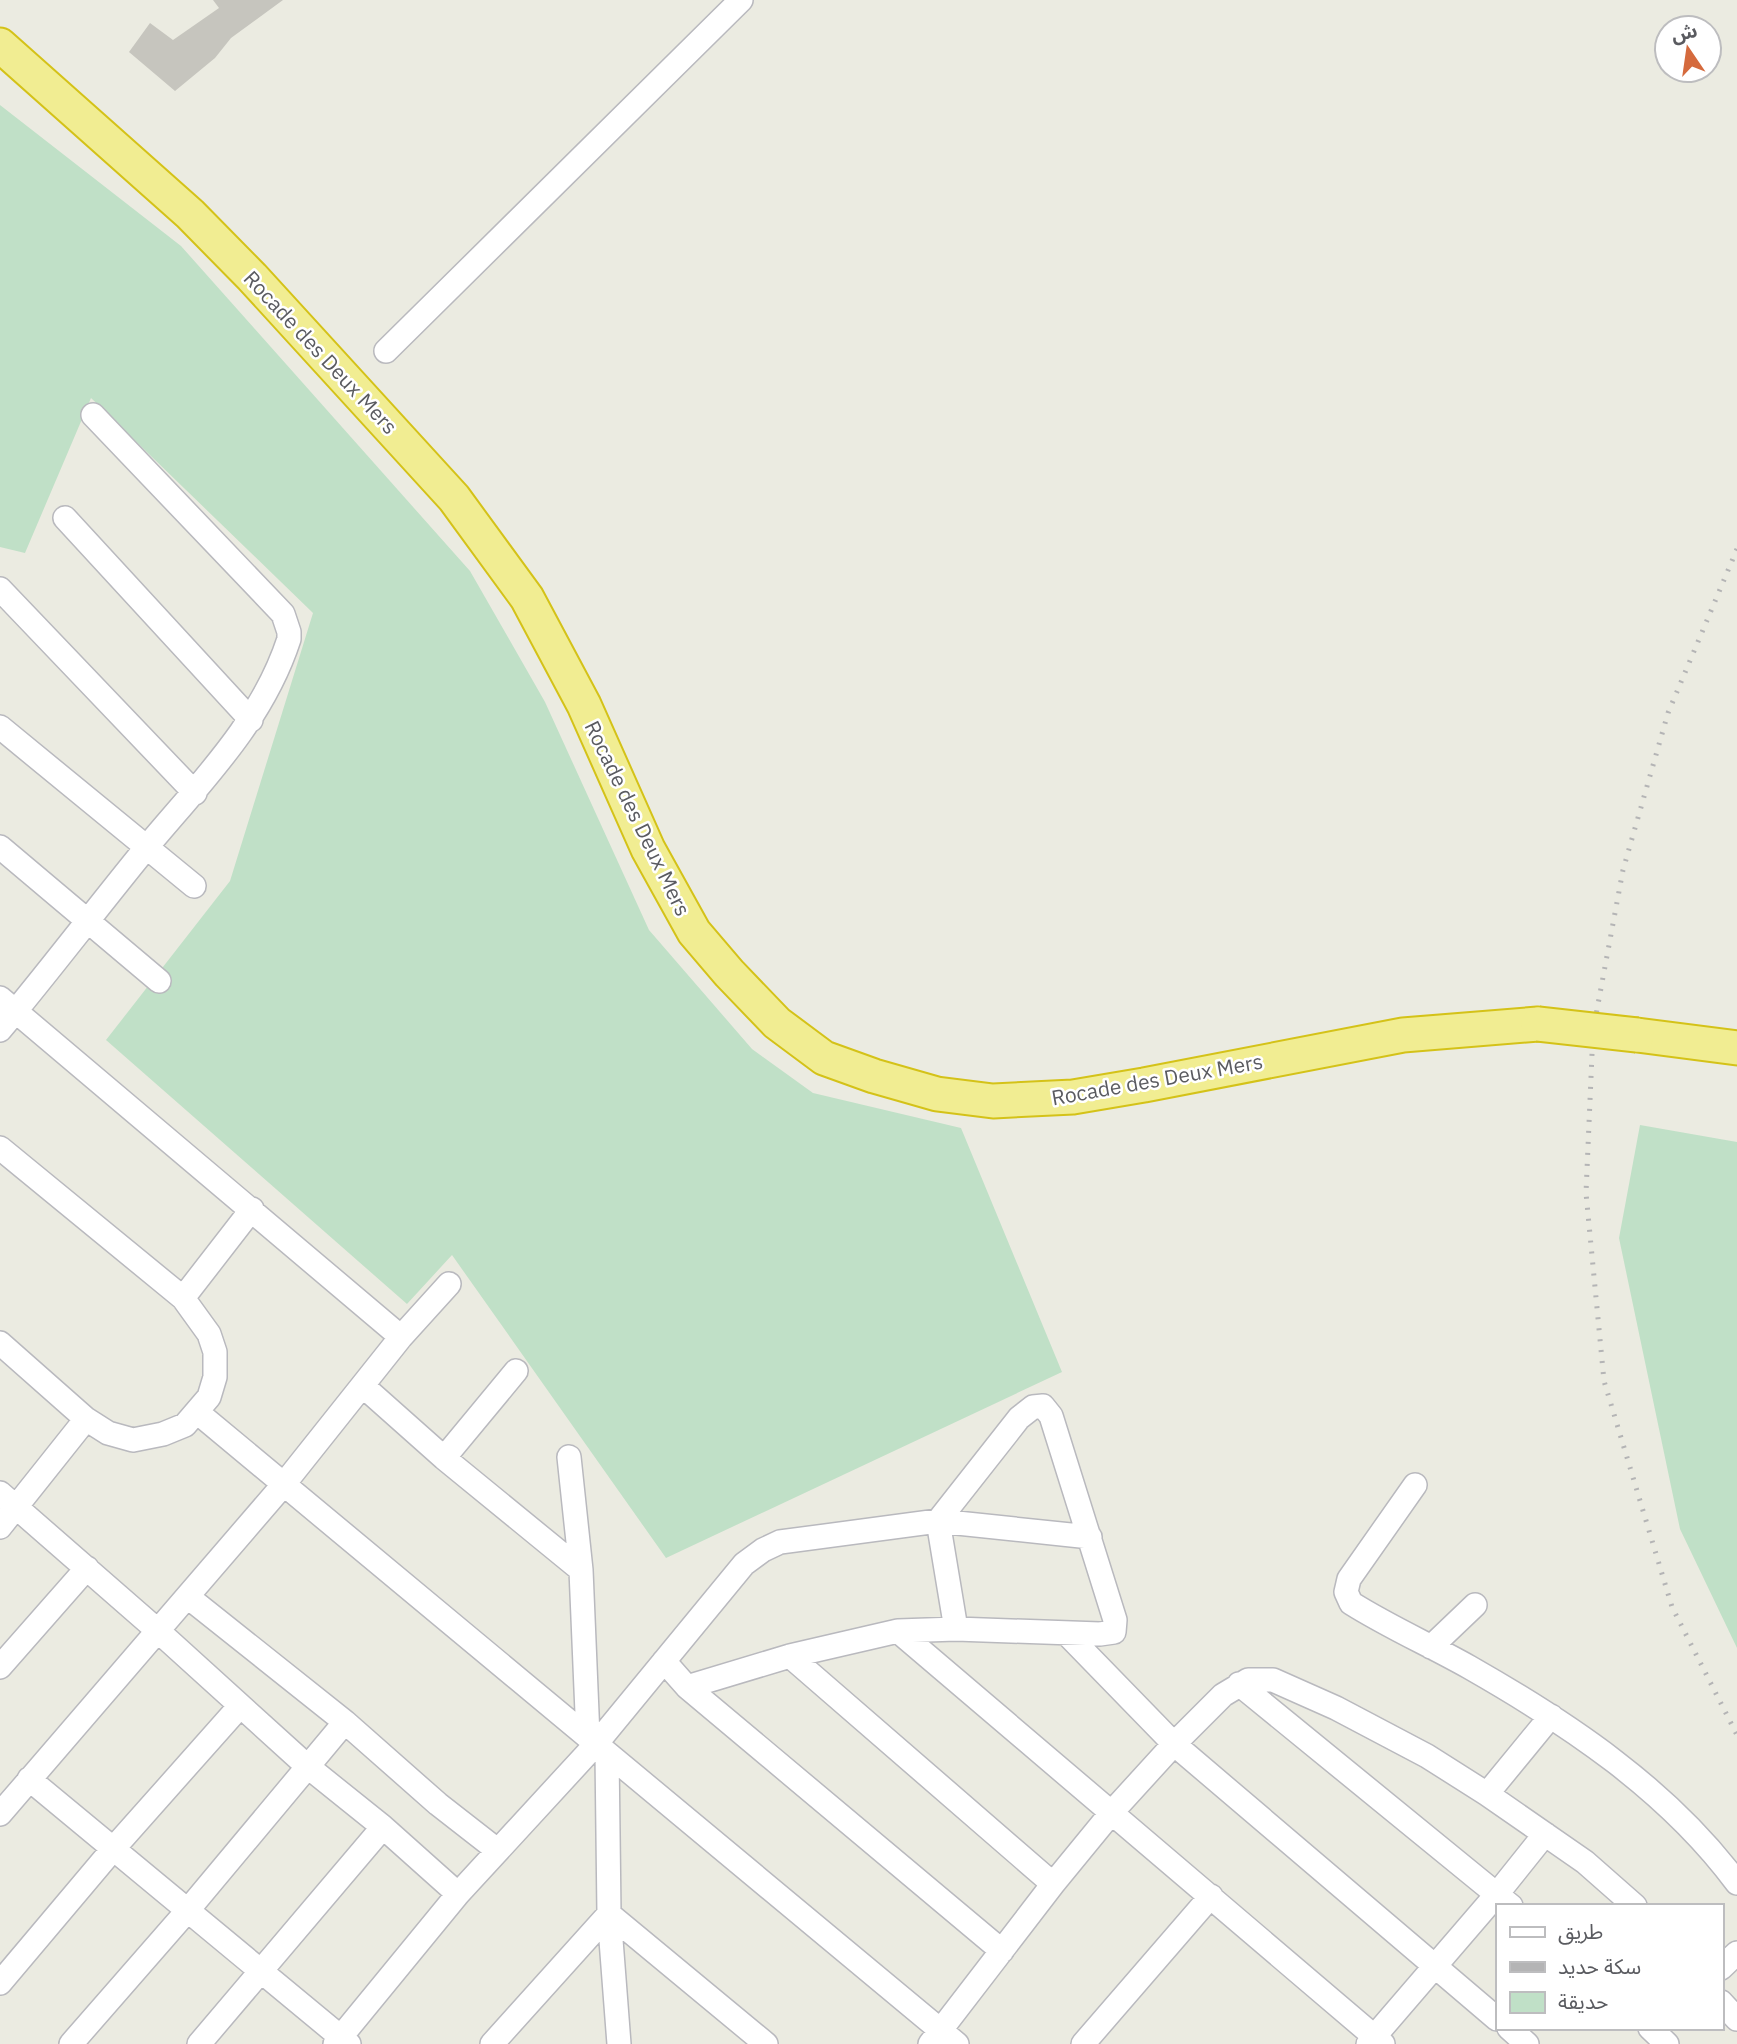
<svg xmlns="http://www.w3.org/2000/svg" width="1737" height="2044" font-family="'IBM Plex Sans','Noto Sans Arabic',sans-serif">
	<style>
		.green { fill: #c0e0c7 }
		.building { fill: #c6c5be }
		.lines { fill: none; stroke-linecap: round; stroke-linejoin: round }
		.minor-casing { stroke: #b9b9be; stroke-width: 26 }
		.highway-casing { stroke: #d4c218; stroke-width: 37 }
		.minor { stroke: #fff; stroke-width: 23 }
		.highway { stroke: #f1ed92; stroke-width: 33 }
		.rail { stroke: #b4b4b5; stroke-width: 5; stroke-dasharray: 2 9; stroke-linecap: butt }
		.highway-bridge-casing { stroke: #d4c218; stroke-width: 37; stroke-linecap: butt }
		.highway-bridge { stroke: #f1ed92; stroke-width: 33 }
		.labels { text-anchor: middle; dominant-baseline: central; stroke-width: 5; stroke-linejoin: round; paint-order: stroke }
		.street-label { font-size: 21px; fill: #5a5b60; stroke: #fff }
	</style>
	<rect width="100%" height="100%" fill="#ebebe1"/>
	<path class="green" d="M0,105L181,246L470,571L545,702L649,930L752,1049L813,1093L961,1128L1062,1372L666,1558L452,1255L407,1304L106,1040L230,881L313,613L91,398L25,553L0,547Z
		M1640,1125L1737,1142V1648L1680,1529L1619,1238Z"/>
	<path class="building" d="M213,0H283L231,38L215,58L175,91L129,52L150,23L173,40L219,8Z"/>
	<g class="lines">
		<g class="minor-casing">
			<path id="minor" d="M386,351L741,0
				M65,518L251,720
				M0,589L195,793
				M0,727L194,886
				M0,847L159,981
				M0,998L401,1337
				M0,1030C50,970 97,908 146,848C201,782 262,722 289,639V632L283,614L93,415
				M0,1148L183,1298L209,1334L215,1352V1377L209,1397L185,1425L163,1434L133,1440L108,1433L86,1419L0,1343
				M183,1298L252,1209
				M363,1386L444,1458L581,1570
				M197,1412L957,2044
				M569,1457L581,1570L588,1737
				M444,1458L516,1371
				M1415,1485L1349,1579L1346,1592L1351,1603C1389,1627 1430,1645 1469,1667C1569,1724 1668,1790 1737,1883
				M0,1493L157,1630L307,1766L383,1827L458,1894
				M0,1527L86,1419
				M188,1597L345,1722
				M898,1631L1383,2044
				M1066,1633L1174,1744L1497,2019
				M1431,1647L1475,1605
				M790,1656L1053,1884
				M664,1661L687,1687L1002,1951
				M0,1667L87,1568
				M1239,1684L1511,1906
				M687,1687L790,1656L898,1631L956,1629L1100,1634L1114,1632L1115,1620L1051,1416L1043,1406L1033,1407L1019,1418L938,1521L956,1629
				M607,1753L609,1914L619,2044
				M29,1779L349,2044
				M1487,1794L1551,1716
				M0,1814L284,1484L401,1337L449,1284
				M1721,1968L1737,1953
				M0,1983L113,1849L240,1706
				M1721,2002L1737,2019
				M1509,2028L1527,2044
				M1650,2028L1667,2044
				M71,2044L188,1910L345,1722L438,1804L497,1850
				M199,2044L383,1827
				M335,2044L458,1894L596,1744L744,1564L763,1550L780,1542L938,1521L1090,1537
				M492,2044L609,1914L766,2044
				M930,2044L1053,1884L1112,1812L1174,1744L1223,1695L1248,1680H1273L1336,1708L1427,1756L1487,1794L1585,1862L1635,1906
				M1083,2044L1211,1896
				M1368,2044L1497,1894L1545,1834"/>
		</g>
		<g class="highway-casing">
			<path id="highway" d="M0,45L190,214L252,277L454,498L527,598L584,705L648,849L694,932L729,973L777,1023L824,1058L874,1076L937,1094L993,1101L1073,1097L1144,1085L1403,1035L1538,1024
				M1637,1035L1737,1048"/>
		</g>
		<use href="#minor" class="minor"/>
		<use href="#highway" class="highway"/>
		<path class="rail" d="M1737,549L1668,713L1623,870L1593,1031L1586,1193L1604,1381L1672,1607L1737,1735"/>
		<g class="highway-bridge-casing">
			<path id="highway-bridge" d="M1538,1024L1637,1035"/>
		</g>
		<use href="#highway-bridge" class="highway-bridge"/>
	</g>
	<g class="labels">
		<g class="street-label">
			<text transform="translate(321 352) rotate(47)">Rocade des Deux Mers</text>
			<text transform="translate(638 818) rotate(64)">Rocade des Deux Mers</text>
			<text transform="translate(1157 1079) rotate(-10)">Rocade des Deux Mers</text>
		</g>
	</g>
	<rect x="1496" y="1904" width="228" height="126" fill="#ffffff" stroke="#bdbdbf" stroke-width="2"/>
	<rect x="1510" y="1927" width="35" height="10" fill="#ffffff" stroke="#bdbdbf" stroke-width="2"/>
	<text x="1558" y="1939" font-size="21" fill="#5a5b60">طريق</text>
	<rect x="1510" y="1962" width="35" height="10" fill="#b4b4b5" stroke="#bdbdbf" stroke-width="2"/>
	<text x="1558" y="1974" font-size="21" fill="#5a5b60">سكة حديد</text>
	<rect x="1510" y="1992" width="35" height="21" fill="#c0e0c7" stroke="#bdbdbf" stroke-width="2"/>
	<text x="1558" y="2009" font-size="21" fill="#5a5b60">حديقة</text>
	<g transform="translate(1688 49) rotate(347)"><circle r="33" fill="#ffffff" stroke="#bdbdbf" stroke-width="2"/>
	<path d="M0-5L12 26L0 18L-12 26Z" fill="#d56a3d"/>
	<text y="-10" font-size="19" font-weight="bold" text-anchor="middle" fill="#5a5b60">ش</text>
	</g>
</svg>
